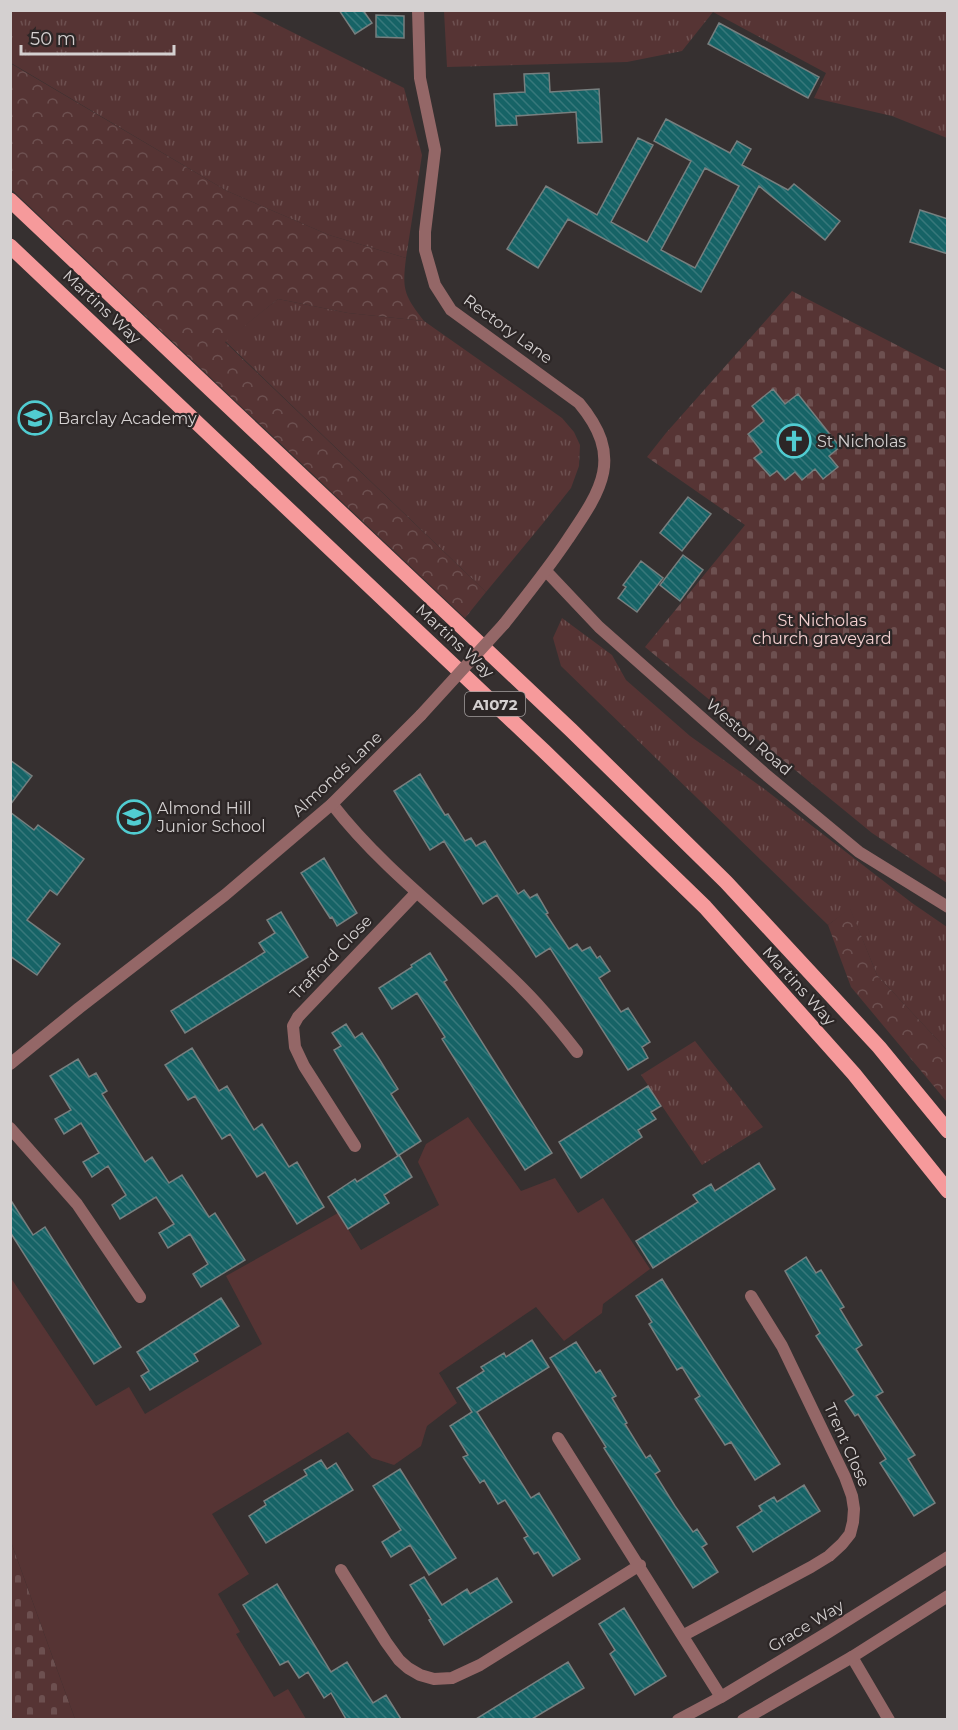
<svg xmlns="http://www.w3.org/2000/svg" width="958" height="1730" font-family="Montserrat,sans-serif">
	<style>
		.grass { fill: url(#grass-tufts) }
		.forest { fill: url(#forest-crowns) }
		.cemetery { fill: url(#cemetery-stones) }
		.green { fill: #563434 }
		.building { fill: url(#building-back-hatch); stroke: #777f7f; stroke-width: 1.5; fill-rule: evenodd }
		.lines { fill: none; stroke-linecap: round; stroke-linejoin: round }
		.minor { stroke: #946767; stroke-width: 12 }
		.tertiary { stroke: #946767; stroke-width: 12 }
		.primary { stroke: #f69a9b; stroke-width: 15 }
		.tertiary-bridge { stroke: #946767; stroke-width: 12 }
		.labels { text-anchor: middle; dominant-baseline: central; stroke-width: 4.5; stroke-linejoin: round; paint-order: stroke }
		.shield { fill: #2c2626; stroke: #a29d9d; stroke-width: 1.5 }
		.shield-label { font-size: 15px; font-weight: bold; fill: #d4d0d0 }
		.street-label { font-size: 16px; fill: #d4d0d0; stroke: #2c2626 }
		.poi-label { font-size: 16px; fill: #d4d0d0; stroke: #2c2626; text-anchor: start }
		.park-label { font-size: 16px; fill: #f3cfcf; stroke: #2c2626 }
	</style>
	<defs>
		<pattern id="grass-tufts" width="24" height="20" patternUnits="userSpaceOnUse" patternTransform="scale(1.5)"><rect width="24" height="20" fill="#563434"/><path d="M3 7l-1-3M5 7V3M7 7l1-3M15 17l-1-3M17 17v-4M19 17l1-3" fill="none" stroke="#6d5050"/></pattern>
		<pattern id="forest-crowns" width="20" height="18" patternUnits="userSpaceOnUse" patternTransform="scale(1.5)"><rect width="20" height="18" fill="#563434"/><path d="M2 6a3 3 0 1 1 6 0M12 15a3 3 0 1 1 6 0" fill="none" stroke="#6d5050"/></pattern>
		<pattern id="cemetery-stones" width="16" height="16" patternUnits="userSpaceOnUse" patternTransform="scale(1.5)"><rect width="16" height="16" fill="#563434"/><path d="M2 7V4a2 2 0 0 1 4 0v3zM10 15v-3a2 2 0 0 1 4 0v3z" fill="#6d5050"/></pattern>
		<pattern id="building-back-hatch" width="6" height="6" patternUnits="userSpaceOnUse" patternTransform="scale(1.5)"><rect width="6" height="6" fill="#166366"/><path d="M-1 5l2 2M0 0l6 6M5-1l2 2" fill="none" stroke="#37787b"/></pattern>
	</defs>
	<rect width="100%" height="100%" fill="#363030"/>
	<path class="grass" d="M11,11H250L404,88L422,155L406,258L329,235L227,191L11,63Z
		M444,11H947V138L892,116L814,98L826,73L713,12L682,51L627,62L447,67Z
		M278,299L348,313L424,321L562,418L574,432L580,445L579,466L571,488L544,522L486,592L225,341Z
		M562,618L612,655L626,680L690,736L763,788L912,903L947,927V1050L877,975L850,909L828,925L561,666L553,638Z
		M695,1041L763,1127L702,1165L641,1075Z"/>
	<path class="forest" d="M10,63L227,191L329,235L406,258C402,290 404,295 424,321L348,313L278,299L225,342L486,592L465,618L11,189Z
		M850,908L877,975L947,1050V1102L851,987L828,925Z"/>
	<path class="cemetery" d="M792,291L947,371V883L872,833L645,647L745,525L647,457L666,433Z
		M11,1542L75,1719H11Z"/>
	<path class="green" d="M468,1117L521,1191L555,1178L578,1213L603,1198L650,1269L603,1304L602,1313L564,1341L536,1307L439,1373L457,1403L427,1426L421,1446L394,1465L372,1458L348,1432L212,1514L249,1574L218,1594L240,1632L236,1634L274,1697L288,1689L306,1719H75L11,1542V1278L96,1406L129,1387L145,1414L262,1344L226,1276L338,1213L361,1250L439,1205L418,1162L426,1144Z"/>
	<path class="building" d="M339,10H363L372,23L355,34Z
		M376,15L404,16V38L376,37Z
		M719,23L819,77L808,98L708,44Z
		M549,73L550,92L599,89L602,142L578,143L576,112L516,116L517,125L496,126L494,94L525,92L524,74Z
		M666,119L730,153L737,141L751,149L742,165L788,190L794,184L840,221L825,240L759,186L701,292L568,219L538,268L507,249L546,186L597,215L638,138L653,145L611,222L647,242L691,161L654,141ZM705,168L739,186L695,268L661,250Z
		M920,210L948,219V254L910,242Z
		M773,389L785,404L798,394L840,447L829,456L838,467L823,479L815,469L802,480L795,472L785,480L777,471L770,476L754,458L762,452L748,434L764,421L752,406Z
		M688,497L711,514L682,551L660,533Z
		M683,555L703,570L680,601L660,585Z
		M641,561L663,578L637,612L618,598L626,587L623,585Z
		M10,760L32,776L10,805Z
		M420,774L445,815L448,814L465,841L471,838L476,846L485,841L518,894L524,890L530,898L537,894L548,913L546,914L569,949L577,944L582,951L590,947L597,958L600,956L610,971L599,978L621,1012L628,1008L650,1042L642,1047L648,1058L628,1070L550,948L536,957L497,895L483,904L444,841L430,850L394,791Z
		M10,812L34,830L38,825L84,859L57,895L50,890L27,920L60,944L37,975L10,956Z
		M324,858L357,913L337,926L332,917L330,918L301,873Z
		M281,912L308,957L185,1033L171,1011L265,952L259,943L275,933L267,920Z
		M430,953L447,980L444,982L552,1153L525,1170L442,1039L445,1037L417,993L392,1009L379,988L412,967L411,965Z
		M346,1024L355,1038L362,1033L378,1057L398,1089L391,1094L421,1141L399,1155L412,1177L384,1195L389,1203L348,1229L328,1197L355,1179L357,1182L398,1156L334,1050L341,1046L332,1033Z
		M192,1048L219,1091L227,1086L254,1130L262,1124L289,1167L297,1162L324,1207L297,1224L265,1172L257,1177L230,1134L222,1139L195,1096L188,1100L165,1065Z
		M78,1059L89,1077L96,1073L107,1091L102,1094L145,1162L152,1157L169,1183L182,1175L209,1217L215,1213L245,1260L201,1287L193,1274L208,1264L190,1234L168,1248L159,1233L174,1224L156,1197L120,1219L112,1205L126,1195L108,1166L92,1177L83,1162L99,1153L81,1123L64,1134L55,1119L71,1110L50,1076Z
		M648,1086L661,1106L651,1112L656,1119L638,1130L642,1137L581,1178L559,1142Z
		M759,1163L775,1189L653,1268L636,1241L698,1202L693,1195L711,1184L715,1191Z
		M10,1199L33,1235L45,1227L121,1347L94,1364L10,1232Z
		M806,1257L816,1273L821,1270L844,1307L840,1309L862,1345L856,1349L883,1392L876,1396L915,1455L908,1459L935,1503L914,1516L880,1463L886,1459L858,1414L855,1416L845,1401L854,1395L816,1336L820,1333L785,1271Z
		M662,1279L780,1464L755,1480L731,1442L725,1445L695,1399L700,1396L682,1367L677,1370L649,1324L652,1322L636,1296Z
		M221,1298L239,1326L194,1354L198,1361L150,1390L141,1376L149,1371L137,1352Z
		M532,1340L549,1367L477,1412L531,1498L539,1493L580,1559L553,1576L538,1552L534,1554L524,1538L528,1536L505,1500L498,1504L484,1480L480,1483L463,1457L468,1455L450,1426L472,1412L457,1388L484,1371L481,1367L504,1353L506,1357Z
		M576,1342L596,1373L600,1370L616,1396L612,1398L627,1423L625,1424L646,1458L650,1455L660,1471L655,1474L675,1506L693,1532L697,1529L707,1544L702,1547L718,1572L693,1588L604,1448L606,1447L550,1358Z
		M321,1460L327,1469L336,1463L353,1490L266,1543L249,1516L266,1505L264,1501L307,1475L304,1470Z
		M400,1469L456,1558L429,1575L410,1545L391,1557L382,1542L401,1530L373,1486Z
		M804,1485L820,1511L753,1552L737,1527L762,1511L759,1506L774,1497L777,1502Z
		M424,1577L442,1605L467,1589L470,1594L497,1578L512,1602L444,1645L429,1620L431,1619L410,1585Z
		M277,1584L331,1672L347,1662L373,1703L386,1695L401,1719H346L331,1693L324,1698L308,1672L299,1678L288,1661L280,1665L243,1605Z
		M624,1608L666,1676L635,1695L610,1654L615,1650L599,1624Z
		M568,1662L584,1688L567,1698L532,1719H476Z"/>
	<g class="lines">
		<path class="minor" d="M546,571L599,627L764,773L859,852L948,907
			M332,804C387,875 461,926 523,989C543,1009 560,1030 577,1052
			M10,1128L77,1204L140,1297
			M355,1146L304,1066L295,1047L293,1026L298,1017L417,892
			M558,1438L721,1697
			M341,1570L386,1642L399,1660L408,1668L420,1675L434,1679L452,1678L480,1665L640,1565
			M684,1635L811,1567L829,1556L842,1544L850,1534L853,1522L854,1509L852,1496L845,1477L782,1346L751,1296
			M852,1657L889,1720"/>
		<path class="tertiary" d="M418,10L420,78L435,150L425,232V250L435,285L451,310L579,403C624,457 602,489 568,539C548,569 526,596 504,624
			M10,1064L79,1008L225,895L332,804L421,715
			M678,1720L721,1697L827,1633L948,1557
			M743,1720L852,1657L948,1596"/>
		<path class="primary" d="M10,200L571,730L726,882L879,1047L948,1131
			M10,246L544,751L705,907L854,1074L948,1191"/>
		<path class="tertiary-bridge" d="M421,715L504,624"/>
	</g>
	<defs>
		<g id="school-ring" transform="scale(1.725)"><circle r="9.5" fill="#2c2626" stroke="#51ccd1" stroke-width="1.5"/><path d="M0-5L7-2L0 1L-7-2ZM-4 1L0 2.5L4 1V4Q0 6-4 4Z" fill="#51ccd1"/></g>
		<g id="church-ring" transform="scale(1.725)"><circle r="9.5" fill="#2c2626" stroke="#51ccd1" stroke-width="1.5"/><path d="M-1.2-6h2.4v3.5h3.3v2.4h-3.3V6h-2.4V-.1h-3.3v-2.4h3.3Z" fill="#51ccd1"/></g>
	</defs>
	<g fill-rule="evenodd">
		<use href="#school-ring" x="35" y="418"/>
		<use href="#church-ring" x="794" y="441"/>
		<use href="#school-ring" x="134" y="817"/>
	</g>
	<g class="labels">
		<rect class="shield" x="465" y="692" width="60" height="24" rx="4.5"/>
		<g class="shield-label">
			<text x="495" y="704">A1072</text>
		</g>
		<g class="street-label">
			<text transform="translate(102 307) rotate(43)">Martins Way</text>
			<text transform="translate(508 329) rotate(36)">Rectory Lane</text>
			<text transform="translate(455 641) rotate(43)">Martins Way</text>
			<text transform="translate(749 737) rotate(41)">Weston Road</text>
			<text transform="translate(337 774) rotate(-43)">Almonds Lane</text>
			<text transform="translate(331 957) rotate(-46)">Trafford Close</text>
			<text transform="translate(799 986) rotate(48)">Martins Way</text>
			<text transform="translate(847 1445) rotate(66)">Trent Close</text>
			<text transform="translate(806 1626) rotate(-31)">Grace Way</text>
		</g>
		<g class="poi-label">
			<text x="58" y="418">Barclay Academy</text>
			<text x="817" y="441">St Nicholas</text>
			<text x="157" y="808">Almond Hill<tspan x="157" dy="18">Junior School</tspan></text>
		</g>
		<g class="park-label">
			<text x="822" y="620">St Nicholas<tspan x="822" dy="18">church graveyard</tspan></text>
		</g>
	</g>
	<rect width="958" height="1730" fill="none" stroke="#d4d0d0" stroke-width="24"/>
	<path d="M21 45v9h153v-9" fill="none" stroke="#d4d0d0" stroke-width="3"/>
	<text x="30" y="45" font-size="18" fill="#d4d0d0" stroke="#2c2626" stroke-width="4.5" paint-order="stroke">50 m</text>
</svg>
